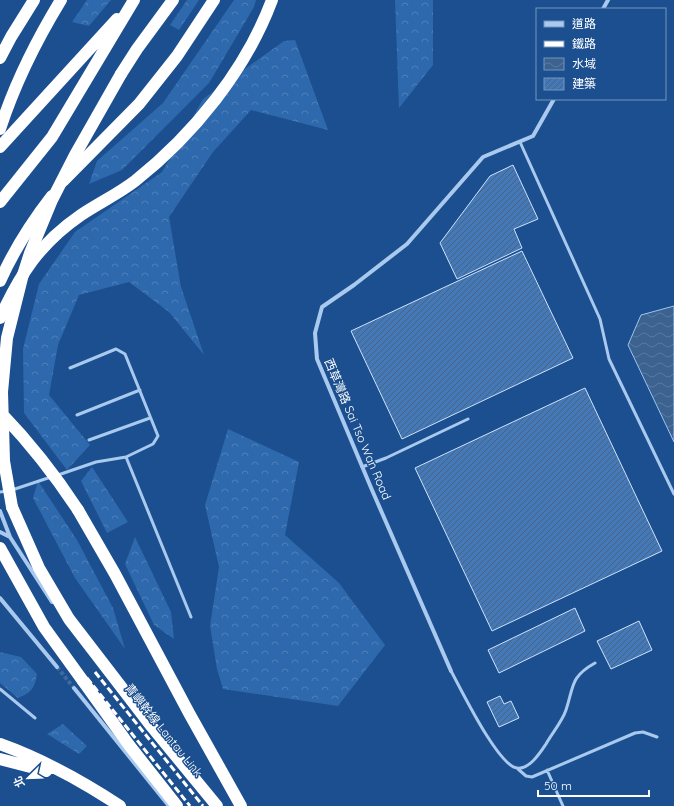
<svg xmlns="http://www.w3.org/2000/svg" width="674" height="806" font-family="Quicksand,'Noto Sans TC',sans-serif">
	<style>
		.forest { fill: url(#forest-crowns) }
		.water { fill: url(#water-waves); stroke: #9cc4f0 }
		.building { fill: url(#building-hatch); stroke: #cfe3fa }
		.lines { fill: none; stroke-linecap: round; stroke-linejoin: round }
		.minor-tunnel { stroke: #3d69a0; stroke-width: 4; stroke-dasharray: 4 2; stroke-linecap: butt }
		.service { stroke: #a9c9ee; stroke-width: 3 }
		.minor { stroke: #a9c9ee; stroke-width: 4 }
		.motorway { stroke: #fff; stroke-width: 12 }
		.rail { stroke: #fff; stroke-width: 3; stroke-dasharray: 7 3; stroke-linecap: butt }
		.motorway-bridge { stroke: #fff; stroke-width: 12 }
		.labels { text-anchor: middle; dominant-baseline: central; stroke-width: 3; stroke-linejoin: round; paint-order: stroke }
		.street-label { font-size: 12px; fill: #fff; stroke: #1b4f8f }
	</style>
	<defs>
		<pattern id="forest-crowns" width="20" height="18" patternUnits="userSpaceOnUse"><rect width="20" height="18" fill="#2e69ad"/><path d="M2 6a3 3 0 1 1 6 0M12 15a3 3 0 1 1 6 0" fill="none" stroke="#4d80b9"/></pattern>
		<pattern id="water-waves" width="16" height="10" patternUnits="userSpaceOnUse"><rect width="16" height="10" fill="#3c6290"/><path d="M0 5q4-4 8 0t8 0" fill="none" stroke="#597aa1"/></pattern>
		<pattern id="building-hatch" width="6" height="6" patternUnits="userSpaceOnUse"><rect width="6" height="6" fill="#4478b7"/><path d="M-1 1l2-2M0 6l6-6M5 7l2-2" fill="none" stroke="#486282"/></pattern>
	</defs>
	<rect width="100%" height="100%" fill="#1b4f8f"/>
	<path class="forest" d="M87,0H111L89,26L72,22Z
		M187,0H199L179,30L170,25Z
		M234,0H256L254,7L209,83L122,170L89,184L97,161L163,103Z
		M395,0H433V65L399,108Z
		M295,40L328,130L251,110L213,152L169,217L181,287L204,355L169,312L129,282L79,295L58,345L49,395L90,445L67,470L24,413L23,349L39,284L75,232L162,172L203,99L284,41Z
		M228,429L299,462L285,535L339,583L385,645L338,706L223,689L217,669L210,626L219,567L205,505Z
		M92,467L128,522L107,533L81,481Z
		M38,481L77,540L113,608L125,649L75,578L33,498Z
		M135,537L171,612L174,639L154,625L125,564Z
		M0,652L21,657L37,674C35,688 31,693 18,698L0,683Z
		M63,724L87,746L79,754L47,734Z"/>
	<path class="water" d="M674,306V442L628,345L641,315Z"/>
	<path class="building" d="M513,165L538,219L514,229L522,248L457,279L440,243L490,176Z
		M522,251L573,358L402,439L351,331Z
		M585,388L662,551L492,631L415,468Z
		M575,608L585,631L499,673L488,650Z
		M639,621L652,650L611,669L597,641Z
		M500,696L504,704L511,701L519,718L499,727L487,702Z"/>
	<g class="lines">
		<path class="minor-tunnel" d="M57,667L74,688"/>
		<path class="service" d="M520,142L600,319L609,359L674,494
			M77,415L140,390
			M89,440L150,418
			M126,457L191,617
			M362,467L386,458L468,419
			M58,475L96,462L126,457L153,444L158,436L125,354L116,349L70,368
			M12,490L51,477
			M0,492L7,491
			M451,671C461,689 498,766 517,768C529,770 540,753 546,744C552,733 562,722 566,710C574,686 570,677 595,663
			M0,689L35,718
			M518,769L526,776L532,777L635,733L643,732L657,737
			M547,770L563,806"/>
		<path class="minor" d="M603,9L608,0
			M0,511L10,537L52,602
			M0,532L10,537
			M0,598L57,667
			M451,671L372,490L317,359L315,333L322,307L354,285L407,244L483,157L533,136L554,99
			M74,688L169,806"/>
		<path class="motorway" d="M0,58L11,37L34,0
			M121,74L137,49L173,0
			M0,129C15,83 36,41 61,0
			M0,147L117,19
			M63,181L139,104L177,56L214,0
			M0,202L52,137L134,0
			M0,281C14,250 31,223 52,196
			M0,318C20,274 40,243 81,215C99,203 118,194 135,181C193,135 246,70 272,0
			M12,507L39,568L69,619L152,727L217,806
			M78,510L115,574L189,713L241,806
			M83,681L129,745L177,806
			M0,744C42,759 82,781 120,806
			M0,759L46,771"/>
		<path class="rail" d="M95,672L203,806
			M87,678L190,806"/>
		<path class="motorway-bridge" d="M0,412C29,442 55,475 78,510
			M12,507L4,461L2,392L7,338L22,278L30,253L52,200L75,155L121,74
			M0,548L44,627L83,681"/>
	</g>
	<g class="labels">
		<g class="street-label">
			<text transform="translate(358 429) rotate(67)">西草灣路 Sai Tso Wan Road</text>
			<text transform="translate(164 730) rotate(51)">青嶼幹線 Lantau Link</text>
		</g>
	</g>
	<rect x="536" y="8" width="130" height="92" fill="#1b4f8f" stroke="#7695bc"/>
	<rect x="544" y="21" width="20" height="6" fill="#a9c9ee" stroke="#7695bc"/>
	<text x="572" y="28" font-size="12" fill="#ffffff">道路</text>
	<rect x="544" y="41" width="20" height="6" fill="#ffffff" stroke="#7695bc"/>
	<text x="572" y="48" font-size="12" fill="#ffffff">鐵路</text>
	<rect x="544" y="58" width="20" height="12" fill="url(#water-waves)" stroke="#7695bc"/>
	<text x="572" y="68" font-size="12" fill="#ffffff">水域</text>
	<rect x="544" y="78" width="20" height="12" fill="url(#building-hatch)" stroke="#7695bc"/>
	<text x="572" y="88" font-size="12" fill="#ffffff">建築</text>
	<g transform="translate(28 778) rotate(247)" stroke="#1b4f8f" stroke-width="3" paint-order="stroke">
	<path d="M0-3L7 15L0 10L-7 15Z" fill="#ffffff"/>
	<text y="-6" font-size="11" font-weight="bold" text-anchor="middle" fill="#ffffff">北</text>
	</g>
	<path d="M538 790v6h111v-6" fill="none" stroke="#ffffff" stroke-width="2"/>
	<text x="544" y="790" font-size="12" fill="#ffffff" stroke="#1b4f8f" stroke-width="3" paint-order="stroke">50 m</text>
</svg>
